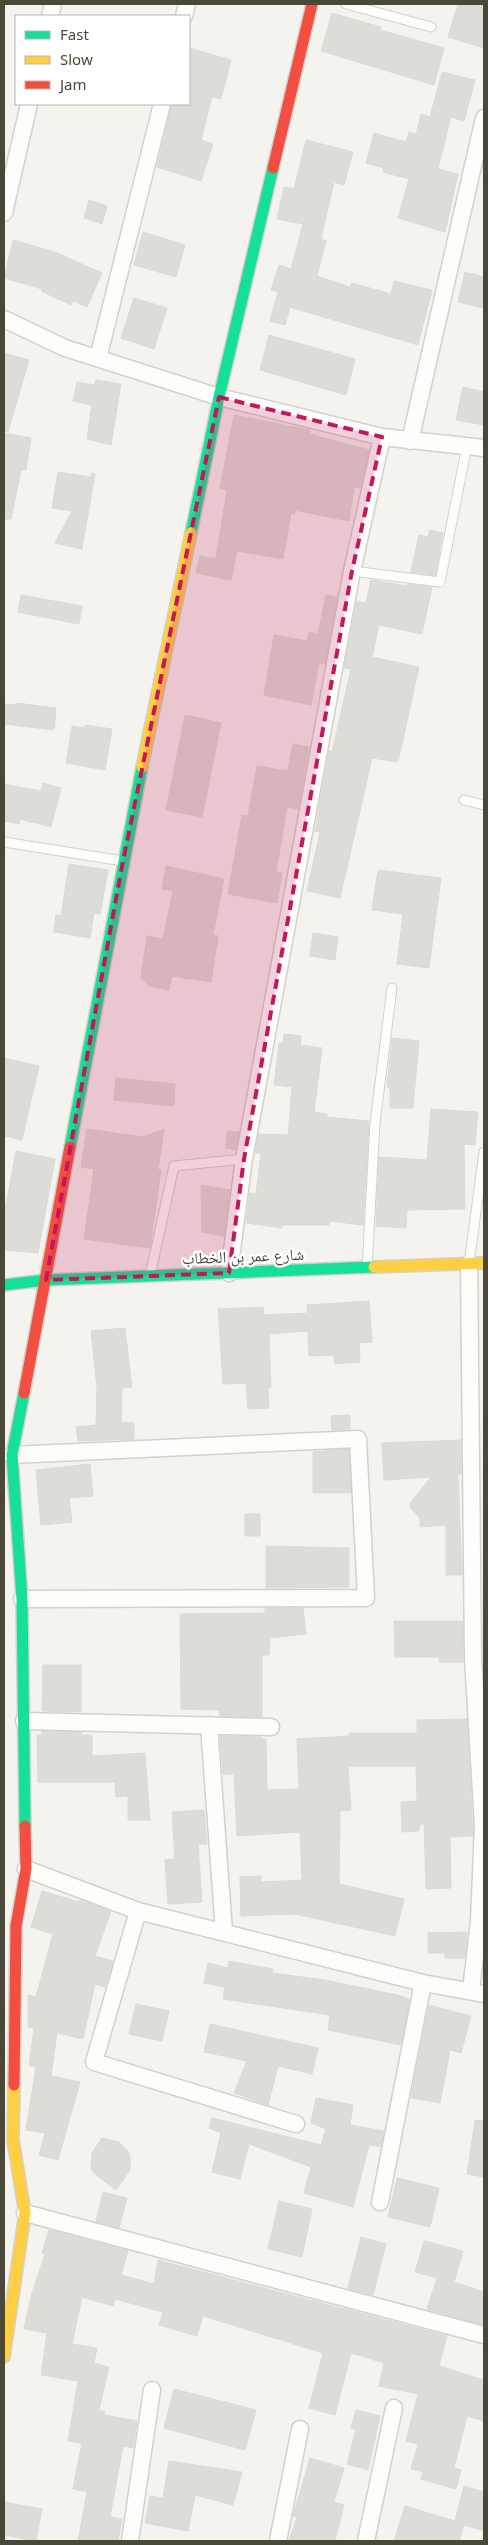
<svg xmlns="http://www.w3.org/2000/svg" width="488" height="2545" font-family="'Noto Sans','Noto Naskh Arabic',sans-serif">
	<style>
		.building { fill: #dedcd6; stroke: #dcdbd3 }
		.lines { fill: none; stroke-linecap: round; stroke-linejoin: round }
		.lane-casing { stroke: #d2d1cb; stroke-width: 11 }
		.street-casing { stroke: #d2d1cb; stroke-width: 19 }
		.fast-casing { stroke: #d3d2c5; stroke-width: 14 }
		.slow-casing { stroke: #d3d2c5; stroke-width: 14 }
		.jam-casing { stroke: #d3d2c5; stroke-width: 14 }
		.lane { stroke: #fdfdfc; stroke-width: 9 }
		.street { stroke: #fdfdfc; stroke-width: 16 }
		.fast { stroke: #16e098; stroke-width: 11 }
		.slow { stroke: #ffcf43; stroke-width: 11 }
		.jam { stroke: #f24e42; stroke-width: 11 }
		.marked { fill: #c2185b; fill-opacity: 0.2; stroke: #c2185b; stroke-width: 4; stroke-dasharray: 10 6; stroke-linejoin: round }
		.labels { text-anchor: middle; dominant-baseline: central; stroke-width: 5; stroke-linejoin: round; paint-order: stroke }
		.street-label { font-size: 16px; fill: #4b4839; stroke: #fff }
	</style>
	<rect width="100%" height="100%" fill="#f4f3ee"/>
	<path class="building" d="M458,4H484V48L448,37Z
		M332,13L381,27L380,30L444,48L434,85L321,51Z
		M189,48L231,60L221,99L212,97L201,140L213,144L201,181L157,167L172,104H189Z
		M442,72L475,80L464,121L451,117L438,169L458,174L445,232L398,218L409,179L383,172L384,168L366,163L374,133L406,142L409,132L416,134L421,114L430,117Z
		M306,140L353,152L344,185L334,182L321,239L326,241L317,276L350,287L352,283L391,294L394,281L432,290L418,345L290,307L285,325L270,321L278,292L271,290L279,265L291,269L303,224L277,219L284,187L294,189Z
		M89,200L107,206L102,224L84,218Z
		M143,232L185,245L176,277L134,265Z
		M13,240L55,252L102,273L87,307L73,301L71,305L41,291L42,289L4,278Z
		M465,272L484,277V308L458,302Z
		M134,298L167,308L154,349L121,338Z
		M269,335L355,359L346,395L260,370Z
		M4,353L29,360L8,432L4,431Z
		M96,380L121,384L111,445L87,439L92,405L73,401L77,382L95,385Z
		M463,387L484,392V425L456,420Z
		M234,415L310,430V434L369,450L360,488L354,487L349,521L294,510V514L291,513L283,559L237,551L231,580L196,573L200,556L216,559L227,490L220,488Z
		M4,433L31,438L26,470H21L11,519H4Z
		M58,472L90,477L92,473L95,474L82,549L55,543L72,511L52,508Z
		M430,530L443,533L435,575L411,572L419,535L428,537Z
		M371,580L407,586L408,584L432,587L422,634L379,625L372,657L419,667L398,762L372,758L340,898L307,891L320,832L315,831L329,751L332,752L351,669L344,668L357,601L366,603Z
		M21,595L82,606L79,624L18,612Z
		M326,595L337,597L325,664L319,663L311,705L264,695L274,635L307,641L309,632L318,634Z
		M17,703L56,708L54,730L4,724V704L16,705Z
		M185,715L221,723L202,817L166,810Z
		M85,725L112,729L105,770L66,763L72,726L85,728Z
		M293,744L309,747L298,809L287,807L276,872L282,873L277,903L228,894L242,815L248,816L257,766L288,771Z
		M43,783L61,788L51,827L20,819L19,824L4,821V784L41,791Z
		M69,864L108,870L100,914L94,913L90,938L54,932L56,915L61,916Z
		M166,866L224,879L213,935L218,936L211,982L172,976L169,990L149,986L141,978L147,936L163,939L173,891L162,889Z
		M378,870L441,878L429,968L397,964L403,914L372,910Z
		M313,933L338,937L335,960L310,956Z
		M284,1034L301,1036L300,1045L322,1048L314,1112L327,1114V1117L369,1121L363,1225L329,1221V1225H282V1228L246,1223L250,1193L256,1194L261,1153H255L259,1134L288,1135L292,1087L274,1085L279,1043H283Z
		M392,1038L419,1041L413,1108H390V1087H387Z
		M4,1058L39,1066L22,1140L4,1136Z
		M116,1078L175,1084L174,1106L114,1100Z
		M431,1109L478,1112L475,1145L464,1144L465,1209L407,1210L406,1228L376,1226L379,1157L427,1160Z
		M87,1129L143,1137L164,1129L158,1170H161L150,1248L84,1239L94,1169L81,1167Z
		M227,1131L239,1132L236,1150L226,1148Z
		M16,1151L55,1159L38,1253L4,1250V1216Z
		M201,1185L230,1190L224,1236L202,1232Z
		M369,1301L372,1342L359,1343L360,1362L335,1364L334,1355L309,1356L308,1331L269,1334L271,1388H268L269,1408L248,1409L246,1383L223,1384L218,1309L263,1307L264,1315L308,1313L307,1305Z
		M125,1328L132,1387L122,1388L121,1422L134,1423V1439L78,1441L76,1427L96,1425L97,1388L91,1331Z
		M350,1415V1429L332,1430L331,1416Z
		M461,1440V1474H458L462,1575H446V1525L420,1527V1518L410,1507L411,1502L431,1477L384,1480L382,1443Z
		M349,1449L351,1493H313V1452Z
		M90,1464L93,1496L69,1498L72,1522L41,1525L36,1470Z
		M245,1514H260V1536H245Z
		M266,1546L349,1548V1587L266,1588Z
		M265,1608H303L306,1634L270,1638L269,1655H262V1717L220,1716L219,1710L181,1709L180,1614L265,1613Z
		M394,1621H463V1662H439V1657H395Z
		M43,1665H81V1712L42,1711Z
		M467,1719L473,1836L450,1837L451,1888L426,1889L424,1824H420L419,1831L402,1832L401,1802L417,1801L416,1766H348L351,1810L340,1811L339,1884L404,1899L395,1936L295,1914L241,1916L240,1877L261,1876V1882L302,1880L300,1832L237,1836L234,1774H223L220,1736L261,1737V1739H266L267,1790L299,1789L297,1739L349,1736V1733H417V1720Z
		M42,1731L81,1732V1735H92V1756L145,1753L150,1820H128V1796L116,1797L115,1782H38L37,1735H42Z
		M204,1810L207,1844H198L202,1902L168,1904L165,1860L175,1859L172,1812Z
		M42,1891L79,1902L80,1900L111,1911L95,1956L113,1961L105,1987L95,1984L83,2039L57,2033L51,2076L80,2082L58,2160L39,2155L45,2133L26,2130L36,2067L29,2066L34,2028L28,2027V1995L36,1997L53,1934L31,1927Z
		M467,1932L465,1958H445V1953H428V1933Z
		M229,1961L273,1969L272,1973L325,1980L402,1996L410,2000L401,2045L328,2030L330,2015L223,1999L225,1987L204,1983L208,1963L228,1968Z
		M136,2004L169,2011L162,2041L129,2034Z
		M429,2005L471,2016L461,2053L450,2050L440,2103L411,2098Z
		M210,2024L318,2048L312,2074L278,2066L268,2105L234,2093L247,2061L204,2052Z
		M316,2098L353,2105L350,2125L384,2131L381,2147L369,2145L353,2207L304,2193L311,2167L249,2144L240,2179L212,2172L221,2133L209,2128L212,2118L321,2145L326,2129L311,2123Z
		M475,2120L484,2121V2177L467,2174Z
		M102,2138L119,2142L130,2154V2170L116,2190L96,2175L91,2169L92,2153Z
		M397,2178L439,2188L430,2227L388,2217Z
		M103,2192L127,2198L119,2228L96,2221Z
		M279,2201L312,2209L302,2257L268,2249Z
		M49,2230L128,2251L121,2275L154,2284L158,2260L447,2336L439,2366L484,2380V2421L467,2416L454,2468L461,2470L456,2489L421,2479L423,2472L411,2469L418,2444L406,2441L418,2394L379,2386L384,2363L351,2353L335,2415L309,2408L323,2353L203,2316L197,2336L159,2325L163,2312L115,2299L113,2306L82,2297L72,2344L97,2348L94,2363L109,2367L99,2410L105,2412L104,2415L137,2421L133,2448L123,2446L110,2517L122,2519L118,2541H78L87,2492L73,2489L82,2443L68,2441L78,2381L41,2375L47,2333L24,2329L32,2293L45,2254L42,2253Z
		M361,2237L386,2244L373,2295L348,2288Z
		M424,2241L463,2251L454,2282L484,2292V2325L427,2309L437,2278L415,2272Z
		M174,2389L256,2410L245,2450L164,2428Z
		M356,2410L380,2416L368,2470L347,2464L356,2429L351,2428Z
		M310,2458L344,2468L334,2502L344,2505L335,2541H289L297,2517L293,2516Z
		M169,2461L242,2472L233,2505L195,2495L188,2531L145,2523L150,2496L163,2498Z
		M464,2486L484,2492V2531L464,2525L459,2541H394L405,2506L455,2521Z
		M4,2502L42,2509L36,2541L4,2535Z"/>
	<g class="lines">
		<g class="lane-casing">
			<path id="lane" d="M346,4L431,27
				M352,571L440,582L467,446
				M464,800L484,805
				M4,842L123,861
				M469,1264L484,1152
				M367,1268L375,1123L392,988
				M150,1276L174,1166L244,1159"/>
		</g>
		<g class="street-casing">
			<path id="street" d="M50,16L53,4
				M184,16L187,4
				M4,213L29,104
				M4,319L65,348L219,397L382,437L484,448
				M98,358L162,104
				M410,441L484,118
				M469,1264L473,1658L483,1826L479,1921L471,1990
				M229,1273L244,1159L352,571L382,437
				M12,1455L358,1439L366,1598L22,1599
				M24,1721L271,1727
				M209,1725L224,1932
				M26,1869L138,1911L423,1983L484,1994
				M138,1911L94,2062L296,2124
				M380,2202L423,1983
				M25,2213L484,2335
				M130,2541L152,2390
				M278,2541L300,2429
				M366,2541L394,2408"/>
		</g>
		<g class="fast-casing">
			<path id="fast" d="M191,533L219,397L273,168
				M70,1147L142,767
				M4,1285L46,1280L374,1267
				M24,1393L12,1455L22,1599L25,1826"/>
		</g>
		<g class="slow-casing">
			<path id="slow" d="M142,767L191,533
				M374,1267L484,1263
				M4,2357L25,2213L13,2140L14,2085"/>
		</g>
		<g class="jam-casing">
			<path id="jam" d="M273,168L312,4
				M24,1393L70,1147
				M14,2085L16,1926L26,1869L25,1826"/>
		</g>
		<use href="#lane" class="lane"/>
		<use href="#street" class="street"/>
		<use href="#fast" class="fast"/>
		<use href="#slow" class="slow"/>
		<use href="#jam" class="jam"/>
	</g>
	<path class="marked" d="M219,397L382,437L352,571L244,1159L229,1273L46,1280L123,861Z"/>
	<g class="labels">
		<g class="street-label">
			<text transform="translate(243 1256) rotate(-2)">شارع عمر بن الخطاب</text>
		</g>
	</g>
	<rect width="488" height="2545" fill="none" stroke="#4b4839" stroke-width="10"/>
	<rect x="15" y="15" width="175" height="90" fill="#ffffff" stroke="#b7b6b0"/>
	<rect x="25" y="31" width="25" height="8" fill="#16e098" stroke="#b7b6b0"/>
	<text x="60" y="40" font-size="15" fill="#4b4839">Fast</text>
	<rect x="25" y="56" width="25" height="8" fill="#ffcf43" stroke="#b7b6b0"/>
	<text x="60" y="65" font-size="15" fill="#4b4839">Slow</text>
	<rect x="25" y="81" width="25" height="8" fill="#f24e42" stroke="#b7b6b0"/>
	<text x="60" y="90" font-size="15" fill="#4b4839">Jam</text>
</svg>
